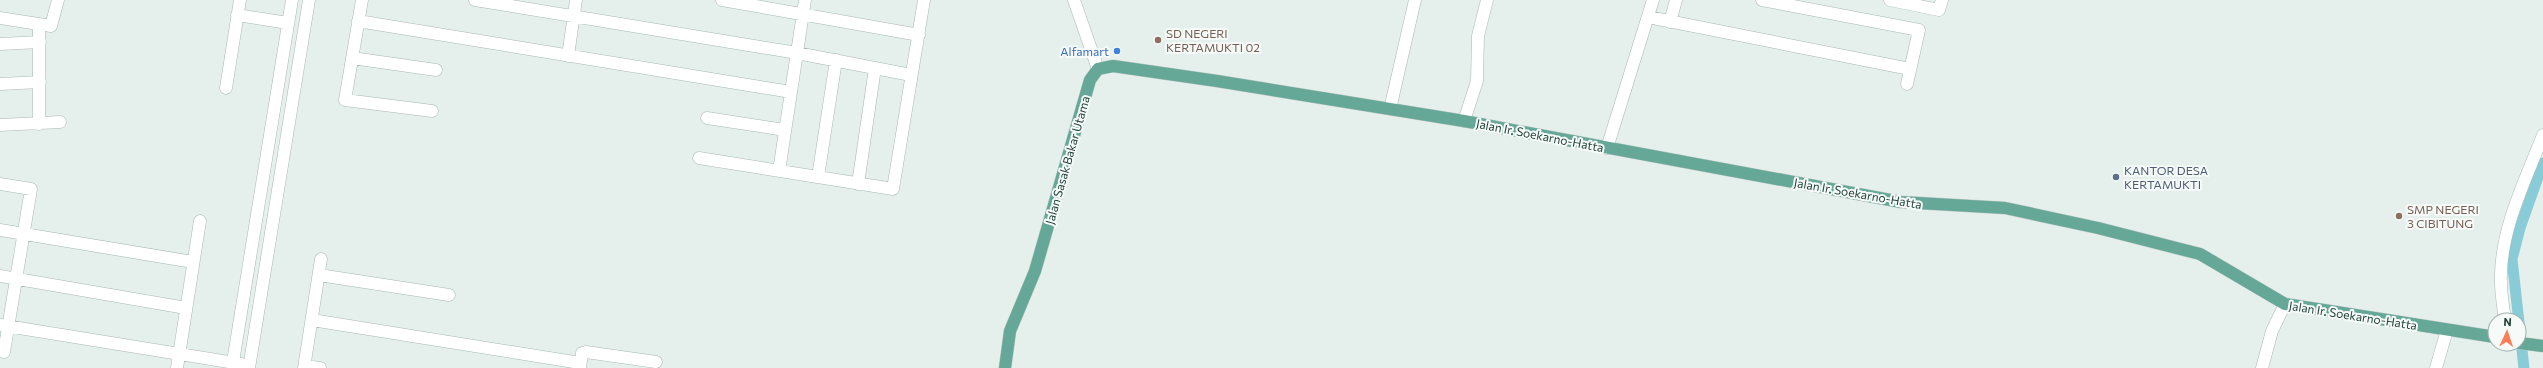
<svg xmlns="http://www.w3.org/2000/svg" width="2543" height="368" font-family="Commissioner,sans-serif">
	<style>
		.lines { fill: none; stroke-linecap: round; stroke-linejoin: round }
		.canal { stroke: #89ccd8; stroke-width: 11 }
		.minor-casing { stroke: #a7b8b2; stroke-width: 13 }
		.major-casing { stroke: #c1cac8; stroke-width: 13 }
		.minor { stroke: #fff; stroke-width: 12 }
		.major { stroke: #66a897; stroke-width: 12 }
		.education-dot { fill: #8d6e63; stroke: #f6fbf9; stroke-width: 1.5 }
		.shop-dot { fill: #3f7fe0; stroke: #f6fbf9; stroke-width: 1.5 }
		.service-dot { fill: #5c6f8a; stroke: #f6fbf9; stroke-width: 1.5 }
		.labels { text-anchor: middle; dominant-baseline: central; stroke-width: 4; stroke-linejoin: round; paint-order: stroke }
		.education-label { font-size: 12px; fill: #785e54; stroke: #f6fbf9; text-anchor: start }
		.shop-label { font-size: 12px; fill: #366cbe; stroke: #f6fbf9; text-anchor: end }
		.street-label { font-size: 12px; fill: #22433a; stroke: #f6fbf9 }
		.service-label { font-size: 12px; fill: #4e5e75; stroke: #f6fbf9; text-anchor: start }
	</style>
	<rect width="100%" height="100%" fill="#e5efeb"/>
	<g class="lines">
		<path class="canal" d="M2524,368L2512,259L2520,228L2543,163"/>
		<g class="minor-casing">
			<path id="minor" d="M362,0L345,100L432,111
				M475,0L797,53L911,75
				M722,0L919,35
				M1074,0L1098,69
				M1762,0L1919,30L1907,84
				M1890,0L1939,10L1942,0
				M237,15L288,23
				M1648,17L1910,69
				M0,18L51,26L58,0
				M358,21L791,92
				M1670,22L1676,0
				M0,44L40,42
				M568,56L576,0
				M352,58L436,70
				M0,84L40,82
				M226,88L240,0
				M1390,109L1415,0
				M707,118L785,130
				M1464,121L1477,81L1478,36L1487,0
				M39,124V26
				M0,125L60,122
				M1607,148L1653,0
				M699,158L893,189L924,0
				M779,171L805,0
				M818,177L836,60
				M0,184L31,189L4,352
				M858,184L875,68
				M0,230L193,262
				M319,275L449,295
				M0,276L186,308
				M312,320L580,363
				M2505,320C2503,305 2500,289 2501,274C2502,226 2526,179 2543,135
				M0,325L241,364
				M305,366L320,368
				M177,368L200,221
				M232,368L292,0
				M249,368L309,0
				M304,368L321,259
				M580,368L582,353L586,352L656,362
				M2262,368L2272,331L2285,304
				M2436,368L2447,330"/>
		</g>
		<g class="major-casing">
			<path id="major" d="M2519,343L2543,346
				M1005,368L1010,331L1035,271L1090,80L1098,69L1113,66L1217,81L1464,121L1901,202L2005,208L2098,228L2200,254L2285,304L2495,337"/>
		</g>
		<use href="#minor" class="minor"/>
		<use href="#major" class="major"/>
	</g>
	<g class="education-dot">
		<circle cx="1158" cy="40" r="4"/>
		<circle cx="2399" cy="216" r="4"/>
	</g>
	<circle class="shop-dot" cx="1117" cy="51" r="4"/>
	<circle class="service-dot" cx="2116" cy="177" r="4"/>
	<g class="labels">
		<g class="education-label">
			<text x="1166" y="33">SD NEGERI<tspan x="1166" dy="14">KERTAMUKTI 02</tspan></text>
			<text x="2407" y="209">SMP NEGERI<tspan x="2407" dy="14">3 CIBITUNG</tspan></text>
		</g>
		<g class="shop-label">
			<text x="1109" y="51">Alfamart</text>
		</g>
		<g class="street-label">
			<text transform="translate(1540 135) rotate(11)">Jalan Ir. Soekarno-Hatta</text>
			<text transform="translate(1067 160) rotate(-74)">Jalan Sasak Bakar Utama</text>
			<text transform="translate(1858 193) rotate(10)">Jalan Ir. Soekarno-Hatta</text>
			<text transform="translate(2353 315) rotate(9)">Jalan Ir. Soekarno-Hatta</text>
		</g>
		<g class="service-label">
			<text x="2124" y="170">KANTOR DESA<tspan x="2124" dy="14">KERTAMUKTI</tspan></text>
		</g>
	</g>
	<g transform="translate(2507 332) rotate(3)"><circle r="19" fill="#f6fbf9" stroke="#a1b1ad"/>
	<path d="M0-3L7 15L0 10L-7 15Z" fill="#fd7e56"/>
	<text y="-6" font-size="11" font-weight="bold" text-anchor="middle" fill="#22433a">N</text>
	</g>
</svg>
